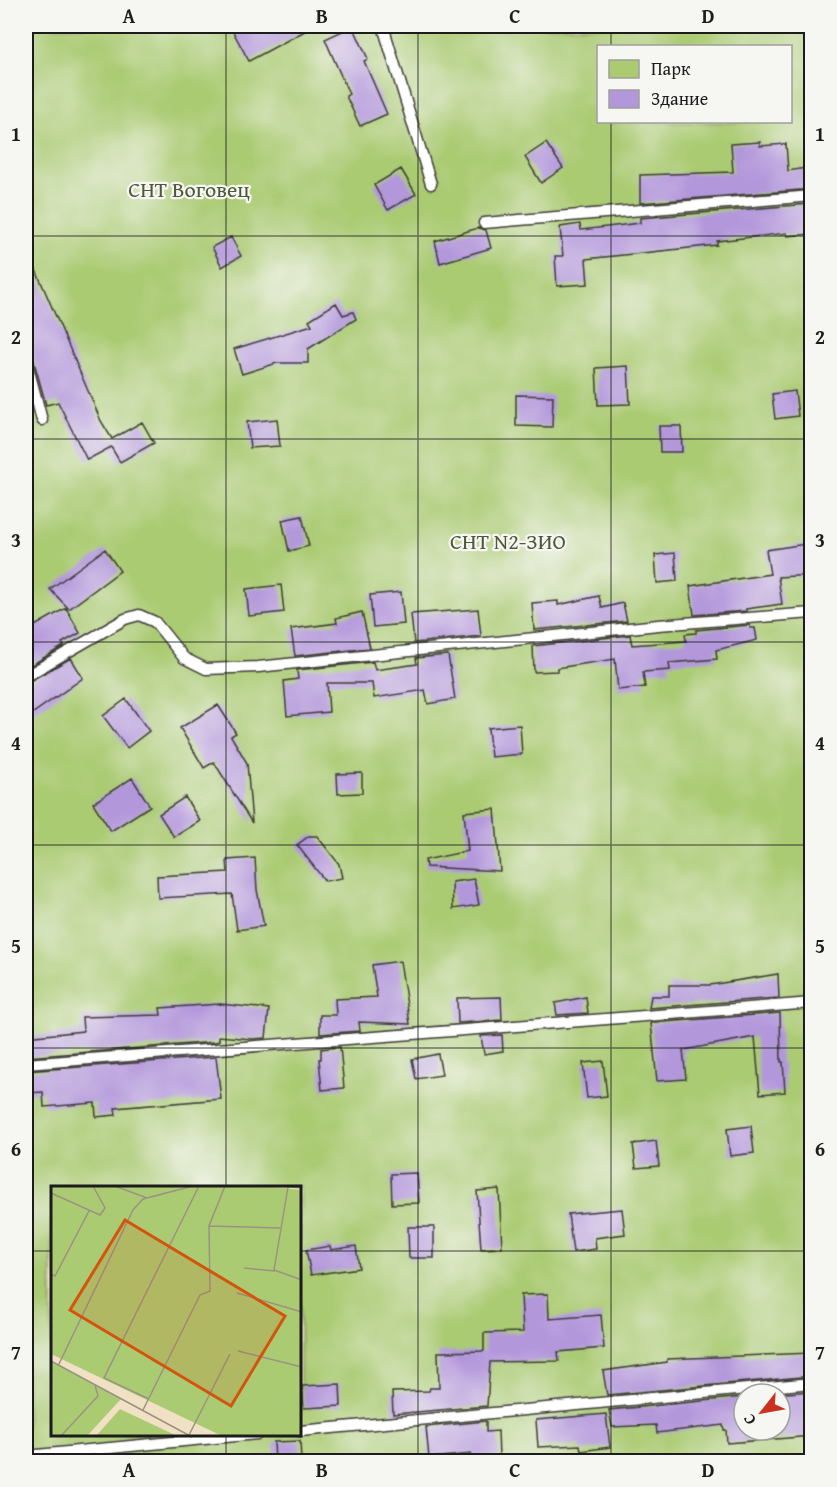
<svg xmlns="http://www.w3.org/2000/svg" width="837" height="1487" font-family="'Gentium Book Plus',serif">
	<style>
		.green { fill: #abcb73; stroke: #647448; stroke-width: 1.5; fill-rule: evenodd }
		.building { fill: #b397db }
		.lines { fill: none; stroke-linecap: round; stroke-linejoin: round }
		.service-casing { stroke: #3c3a35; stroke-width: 13 }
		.service { stroke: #fff; stroke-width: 10 }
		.grid { fill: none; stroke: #1c1c1c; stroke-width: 1.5; stroke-opacity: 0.55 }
		.labels { text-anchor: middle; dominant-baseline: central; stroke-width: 4.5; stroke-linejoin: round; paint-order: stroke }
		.park-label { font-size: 22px; fill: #4e593a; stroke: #f6f6f2 }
		.inset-road { fill: none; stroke: #9b9281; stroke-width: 1.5 }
		.view { fill: #d4530e; fill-opacity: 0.15; stroke: #d4530e; stroke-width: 3 }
		.inset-edge { fill: none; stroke: #1c1c1c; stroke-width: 3 }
		.neatline { fill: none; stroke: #1c1c1c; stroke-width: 2 }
		.grid-label { font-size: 20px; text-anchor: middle; font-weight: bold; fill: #1c1c1c }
	</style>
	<rect width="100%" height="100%" fill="#f6f6f2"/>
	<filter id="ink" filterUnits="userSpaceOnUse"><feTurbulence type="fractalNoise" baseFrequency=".0167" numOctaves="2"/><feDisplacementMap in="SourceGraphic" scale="12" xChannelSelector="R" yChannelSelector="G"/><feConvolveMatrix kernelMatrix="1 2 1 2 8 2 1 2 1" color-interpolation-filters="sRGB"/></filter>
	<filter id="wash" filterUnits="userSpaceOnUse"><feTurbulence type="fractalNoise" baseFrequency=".008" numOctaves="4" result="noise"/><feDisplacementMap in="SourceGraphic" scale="24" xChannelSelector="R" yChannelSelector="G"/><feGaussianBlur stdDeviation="1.35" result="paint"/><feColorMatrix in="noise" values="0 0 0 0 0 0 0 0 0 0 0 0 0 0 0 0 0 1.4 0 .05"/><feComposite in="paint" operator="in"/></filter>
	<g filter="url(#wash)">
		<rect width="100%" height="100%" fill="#f0e1c4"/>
		<path class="green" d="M26,26H811V1461H26ZM598,46H790V122H598ZM52,1187H300V1434H52ZM744,1394H780V1430H744Z"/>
		<g id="blocks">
			<path class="building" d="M230,26H314L249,61Z
				M353,26L368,59L364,61L387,114L360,126L346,96L349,94L325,39Z
				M760,142V146L786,144L788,171L812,167V189L640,203V175L733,172L731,144Z
				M546,143L563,168L541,183L525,157Z
				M401,169L416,194L388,210L374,185Z
				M810,204L812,234L787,236V233L717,241V245L586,259L588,284L557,286L555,256H563L560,227L580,224L581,230L640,223V218Z
				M478,228L486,230L491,248L440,263L435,241Z
				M231,237L241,256L222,267L212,247Z
				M26,247L101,421L112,439L142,422L154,443L120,462L111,447L87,460L58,402L46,405L33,358L31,354L26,353Z
				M336,303L343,315L353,312L356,319L308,349V363H277L242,374L234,349L312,325L309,320Z
				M628,366L630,404L598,405L596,368Z
				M795,391L798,416L775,419L772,394Z
				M516,395L553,396L552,427L516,426Z
				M277,419L280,446L250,448L247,422Z
				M659,426H681L682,452H660Z
				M302,516L309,546L289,551L282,520Z
				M812,543V575L778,577L782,604L746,609V611L694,615L690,586L770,574L766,550Z
				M105,549L120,571L69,609L50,589Z
				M675,553L677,581L657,583L655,555Z
				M281,585L284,612L249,616L246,589Z
				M401,592L404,624L373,627L370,595Z
				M599,596L602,608L623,603L627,621L534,630L532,603L558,601V605Z
				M66,608L80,633L62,643L64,646L26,668V631Z
				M478,609L481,636L414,643L411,614Z
				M362,612L370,648L295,656L291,629L337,623L336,618Z
				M750,625V628H755L757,640L716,650L717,659L669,663L670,670L643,672L645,687L618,690L615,659L557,668V671L534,672L533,646L630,635L632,645L686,641L685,634L696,633V630Z
				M448,655L455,699L428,704L425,690L374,698L372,683H327L329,712L287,716L284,681L298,679L297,670L373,662L375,670L417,664L416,658Z
				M71,658L83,678L26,718V683Z
				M126,699L149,731L127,748L103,716Z
				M218,705L236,733L231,736L247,763L252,823L214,762L204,768L180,728Z
				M520,725L522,754L491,757L488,728Z
				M362,773V793L338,794L337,774Z
				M132,778L150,806L111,831L93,803Z
				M185,797L200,821L174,837L159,814Z
				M495,809L500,871L426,867L425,860L468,851L464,812Z
				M309,836H317L339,864L342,878L325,881L297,845Z
				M255,858L257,890L264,926L237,930L232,894L158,898L157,876L228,872L227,860Z
				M474,879L479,905L453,909L452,882Z
				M400,961L410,1024L359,1022L360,1031L320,1034V1015H336L335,999L377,997L372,965Z
				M778,974L779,998L649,1008L651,996H669V985H710Z
				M501,997L502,1020L458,1023L457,998Z
				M586,997L588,1013L557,1015L555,1003Z
				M220,1004L269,1009L266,1038L252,1039L219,1036V1041L215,1042L26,1057V1037L83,1031L82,1017L161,1015L160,1008Z
				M780,1013L781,1062H783L785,1092L760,1094L755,1037L683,1050L686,1079L657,1081L651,1023Z
				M502,1035L503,1051L484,1054L481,1036Z
				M340,1047L344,1088L322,1090L319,1059H321V1049Z
				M438,1054L442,1075L416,1079L412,1059Z
				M216,1057L221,1099L115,1108L116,1115L96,1117L95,1103L44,1107L43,1092L26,1093V1071Z
				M603,1061L607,1096L587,1098L583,1063Z
				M751,1126L754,1153L730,1156L727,1129Z
				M656,1141L659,1166L636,1168L633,1144Z
				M417,1173L419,1203L392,1204L391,1174Z
				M499,1189L502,1248L481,1249L477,1191Z
				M622,1209L625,1234L595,1238L596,1249L573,1252L568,1214Z
				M408,1227H434V1258H409Z
				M330,1246L331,1250L356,1246L359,1268L311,1275L306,1250Z
				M548,1294L549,1319L601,1315L604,1348L558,1352L559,1361L490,1362L487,1406L393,1414L392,1392L429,1391L430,1388H439L438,1352L484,1351V1333L523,1332L521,1295Z
				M812,1353V1376L607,1395L603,1371L667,1362V1359Z
				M340,1384L341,1406L304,1408L302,1386Z
				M812,1391V1436L727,1443L726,1430H724L723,1425L657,1433L656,1425L612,1427L609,1410L744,1397V1430H780V1394H775Z
				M606,1414L610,1447L581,1451L580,1445L538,1447L536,1420Z
				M486,1421V1432L498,1431L499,1457L471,1459V1454L429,1458L426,1427Z
				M300,1441L301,1461H275L274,1442Z"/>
		</g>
	</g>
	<g filter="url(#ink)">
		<use href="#blocks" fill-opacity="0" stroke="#3c3a35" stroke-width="1.5"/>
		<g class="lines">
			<g class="service-casing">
				<path id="service" d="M383,26L431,184
					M484,223L812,196
					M26,360L42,420
					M26,676L125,619L139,615L155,622L184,658L206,669L258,667L658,625L812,613
					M26,1064L812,1003
					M300,1431L812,1383
					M26,1456L257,1434"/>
			</g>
			<use href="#service" class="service"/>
		</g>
	</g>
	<path class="grid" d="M226,26V1187M418,26V1462M611,26V46M611,122V1462M26,236H812M26,439H812M26,642H812M26,845H812M26,1048H812M26,1251H52M300,1251H812M226,1434V1462"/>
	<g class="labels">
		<g class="park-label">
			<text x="189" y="189">СНТ Воговец</text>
			<text x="508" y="541">СНТ N2-ЗИО</text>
		</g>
	</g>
	<g transform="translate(51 1186)">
		<rect width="250" height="250" fill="#f0e1c4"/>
		<path d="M0,0H216L250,4V250H171L0,168ZM0,175L70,213L36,250H0ZM69,223L126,250H45Z" fill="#abcb73"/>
		<path class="inset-road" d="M64,0L96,12M227,0L251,2M237,1L223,84L251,94M0,7L49,29L54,22L42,0M158,40L229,42M193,82L224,85M0,88L4,90L38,25M186,107L251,126M187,165L251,181M0,175L141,251M7,180L82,24L92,13L142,0M98,213L53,192L148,0M92,224L149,109L159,105L158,40L174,0M138,249L179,168M9,251L47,210L44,199"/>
		<path class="view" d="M74,34L234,130L180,220L19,124Z"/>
		<rect width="250" height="250" class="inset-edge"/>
	</g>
	<rect width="837" height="1487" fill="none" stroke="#f6f6f2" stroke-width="66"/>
	<rect x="597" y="45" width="195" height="78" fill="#f6f6f2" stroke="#9f9f9c" stroke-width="1.5"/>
	<rect x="609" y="60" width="30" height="18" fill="#abcb73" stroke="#9f9f9c" stroke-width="1.5"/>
	<text x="651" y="75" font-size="18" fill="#1c1c1c">Парк</text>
	<rect x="609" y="90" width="30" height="18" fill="#b397db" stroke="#9f9f9c" stroke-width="1.5"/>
	<text x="651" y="105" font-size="18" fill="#1c1c1c">Здание</text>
	<g transform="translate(762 1412) rotate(239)"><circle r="28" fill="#f6f6f2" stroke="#9f9f9c" stroke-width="1.5"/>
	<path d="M0-4.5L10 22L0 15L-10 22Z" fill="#c8321e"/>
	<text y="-9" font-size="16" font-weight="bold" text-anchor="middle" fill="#1c1c1c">С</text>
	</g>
	<rect x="33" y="33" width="771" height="1421" class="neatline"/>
	<g class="grid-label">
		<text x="129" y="23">A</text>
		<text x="322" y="23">B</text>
		<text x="515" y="23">C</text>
		<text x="708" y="23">D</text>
		<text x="16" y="141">1</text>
		<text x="820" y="141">1</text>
		<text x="16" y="344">2</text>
		<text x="820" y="344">2</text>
		<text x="16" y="547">3</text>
		<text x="820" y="547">3</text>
		<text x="16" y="750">4</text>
		<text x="820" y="750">4</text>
		<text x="16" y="953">5</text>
		<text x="820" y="953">5</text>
		<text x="16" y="1156">6</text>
		<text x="820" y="1156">6</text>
		<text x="16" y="1359">7</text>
		<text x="820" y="1359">7</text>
		<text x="129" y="1477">A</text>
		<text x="322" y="1477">B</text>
		<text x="515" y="1477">C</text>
		<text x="708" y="1477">D</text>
	</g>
</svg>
